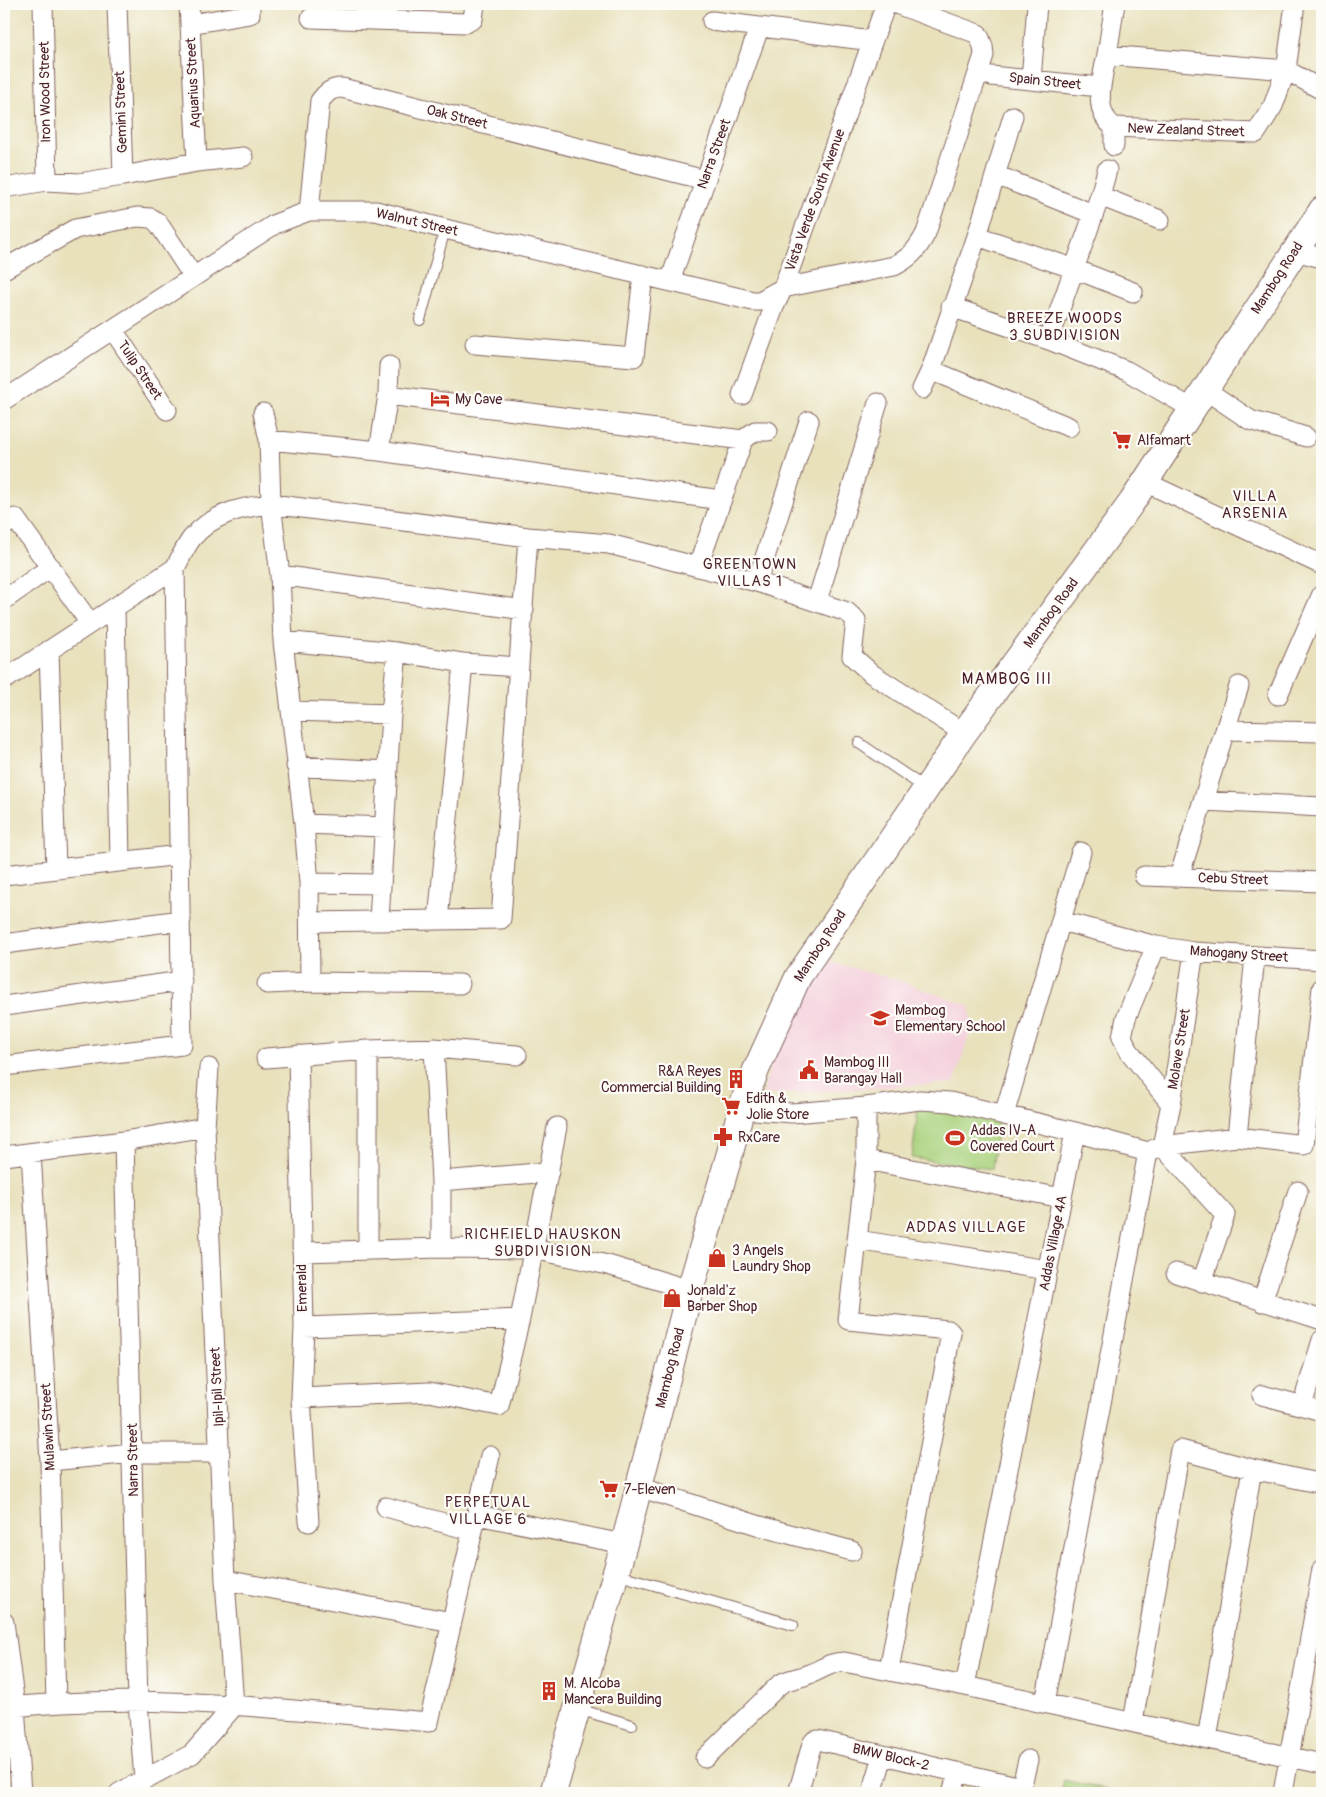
<svg xmlns="http://www.w3.org/2000/svg" width="1326" height="1797" font-family="Pangolin,sans-serif">
	<style>
		.built { fill: #f4cfdc }
		.green { fill: #a9d17b; stroke: #7a7853 }
		.lines { fill: none; stroke-linecap: round; stroke-linejoin: round }
		.service-casing { stroke: #81635e; stroke-width: 12 }
		.minor-casing { stroke: #81635e; stroke-width: 21 }
		.secondary-casing { stroke: #81635e; stroke-width: 28 }
		.service { stroke: #fff; stroke-width: 10 }
		.minor { stroke: #fff; stroke-width: 19 }
		.secondary { stroke: #fff; stroke-width: 26 }
		.labels { text-anchor: middle; dominant-baseline: central; stroke-width: 4.5; stroke-linejoin: round; paint-order: stroke }
		.street-label { font-size: 14px; fill: #4a1f2b; stroke: #fdfcf7 }
		.poi-label { font-size: 14px; fill: #4a1f2b; stroke: #fdfcf7; text-anchor: start }
		.neighbourhood-label { font-size: 15px; letter-spacing: 1px; fill: #4a1f2b; stroke: #fdfcf7 }
		.quarter-label { font-size: 16px; letter-spacing: 1px; fill: #4a1f2b; stroke: #fdfcf7 }
	</style>
	<rect width="100%" height="100%" fill="#fdfcf7"/>
	<filter id="ink" filterUnits="userSpaceOnUse"><feTurbulence type="fractalNoise" baseFrequency=".02" numOctaves="2"/><feDisplacementMap in="SourceGraphic" scale="10" xChannelSelector="R" yChannelSelector="G"/><feConvolveMatrix kernelMatrix="1 2 1 2 8 2 1 2 1" color-interpolation-filters="sRGB"/></filter>
	<filter id="wash" filterUnits="userSpaceOnUse"><feTurbulence type="fractalNoise" baseFrequency=".0096" numOctaves="4" result="noise"/><feDisplacementMap in="SourceGraphic" scale="20" xChannelSelector="R" yChannelSelector="G"/><feGaussianBlur stdDeviation="1.12" result="paint"/><feColorMatrix in="noise" values="0 0 0 0 0 0 0 0 0 0 0 0 0 0 0 0 0 1.4 0 .05"/><feComposite in="paint" operator="in"/></filter>
	<g filter="url(#wash)">
		<rect width="100%" height="100%" fill="#e8e1bc"/>
		<path class="built" d="M818,959L897,980L970,1006L971,1030L954,1083L763,1095L772,1056Z"/>
		<path class="green" d="M918,1108L999,1119L992,1169L912,1158Z
			M1064,1780L1119,1793H1061Z"/>
	</g>
	<g filter="url(#ink)">
		<g class="lines">
			<g class="service-casing">
				<path id="service" d="M420,320L445,229
					M859,743L925,788
					M616,1574L793,1625
					M578,1709L632,1725"/>
			</g>
			<g class="minor-casing">
				<path id="minor" d="M43,4L47,181
					M189,4L197,162
					M1115,4C1112,21 1110,37 1107,54C1103,77 1091,111 1114,127L1256,133L1273,106L1286,70L1295,4
					M311,18L466,23L473,19L475,4
					M712,21L872,41
					M190,24L250,14V4
					M1107,55L1286,70L1322,90
					M991,76L1100,87
					M1031,80L1037,4
					M1114,127V146
					M996,175L1093,214
					M123,176L197,162L243,157
					M4,188L47,181L79,183L123,176L117,4
					M1100,196L1160,220
					M309,211L320,101C327,92 331,88 342,88L705,180
					M977,236L1075,269L1133,292
					M1295,251L1322,258
					M4,269L75,229L137,217L151,218L158,223L193,276
					M670,281L759,28
					M951,307L1049,340L1127,371L1191,408
					M113,330L167,410
					M1049,340L1100,196L1107,170
					M475,344L634,357L643,275
					M931,370L1069,427
					M922,389L931,370L977,236L1013,116
					M1204,389L1250,420L1306,437
					M388,395L743,440L698,566
					M742,395L774,307L783,288L886,4
					M4,400L275,224L309,211H376L445,229L753,301H760L783,288L894,266C910,258 918,249 926,233L984,55L983,46L978,34L896,4
					M263,413L269,440L271,504L280,575L283,641L304,824L309,883L310,982
					M269,440L379,451L721,500
					M743,440L755,431H768
					M379,451L388,395L389,366
					M1145,482L1322,565
					M4,526L15,518L90,623
					M280,575L524,610
					M757,582L809,421
					M4,600L51,567
					M817,601L878,403
					M115,608L120,861
					M283,641L397,652L463,663L518,667
					M49,650L56,869
					M4,680L175,568C180,559 185,547 192,538C212,514 241,507 271,504L528,537L609,544L757,582L847,612L856,620L852,656L872,674L964,733
					M1278,695L1322,594
					M291,711L391,714
					M1225,730L1322,732
					M296,766L388,771
					M1203,801L1322,807
					M304,824L385,827
					M4,875L180,855
					M1144,876L1322,882
					M1179,877L1239,686
					M309,883L381,884
					M438,920L463,663
					M379,921L391,714L397,652
					M1061,921L1156,946L1194,952L1322,960
					M310,922L501,919L528,537
					M4,944L181,920
					M1156,946L1126,1018L1122,1037L1129,1051L1171,1104
					M1194,952L1171,1104L1162,1146L1225,1215L1202,1282
					M267,984L310,982L460,984
					M4,1006L182,981
					M434,1048L441,1181V1248
					M368,1050V1250
					M298,1055L304,1327L301,1398L309,1522
					M266,1058L368,1050L434,1048L517,1055
					M4,1066L182,1045L175,568
					M866,1107V1160L848,1320L948,1330L951,1333L889,1670
					M741,1109L792,1113L866,1107L920,1100L950,1102L1075,1132L965,1686
					M1004,1115L1081,852
					M1237,1137L1255,956
					M124,1141L138,1702L144,1780
					M1154,1149L1162,1146L1237,1137L1304,1145L1322,988
					M31,1153L50,1461L56,1703
					M4,1156L124,1141L205,1127
					M866,1160L1062,1198
					M441,1181L549,1172
					M857,1240L1048,1270
					M302,1252L441,1248L533,1249L608,1265L690,1290
					M1176,1273L1322,1320
					M1262,1302L1298,1191
					M304,1327L520,1319
					M1262,1395L1322,1411
					M301,1398L429,1392L499,1406L520,1319L557,1127
					M1302,1406L1322,1340
					M50,1461L133,1453H220
					M639,1487L760,1526L852,1551
					M386,1507L473,1531
					M477,1515L624,1544
					M225,1580L452,1622
					M4,1622L15,1706L21,1793
					M1045,1703L1148,1152L1075,1132
					M4,1708C145,1691 288,1710 429,1722L490,1456
					M1133,1722L1180,1450L1252,1469L1322,1484
					M1207,1739L1252,1469
					M705,1758L779,1685C788,1678 799,1679 809,1674C822,1670 829,1662 844,1662L965,1686L1322,1764
					M119,1793L192,1754L234,1706L225,1580L205,1127L209,1068
					M798,1793L812,1744L814,1741L818,1740L1021,1787
					M872,1793L883,1756
					M952,1793L958,1772
					M1020,1793L1028,1760
					M1283,1793L1322,1569"/>
			</g>
			<g class="secondary-casing">
				<path id="secondary" d="M553,1793L624,1544L690,1290L730,1153L741,1109L756,1070L798,977L964,733L1132,502L1322,210"/>
			</g>
			<use href="#service" class="service"/>
			<use href="#minor" class="minor"/>
			<use href="#secondary" class="secondary"/>
		</g>
	</g>
	<defs>
		<g id="hotel-bare" transform="scale(1.5)"><path d="M-6-4.5h1.5V1H6V5H4.5V3h-9V5H-6ZM-4 0a1.8 1.8 0 1 1 3.6 0ZM.5 0V-2.5h3Q6-2.5 6 0Z" fill="#c8321e" stroke="#fdfcf7" stroke-width="2.5" paint-order="stroke"/></g>
		<g id="supermarket-bare" transform="scale(1.5)"><path d="M-6-5.5h2.5l.6 2H6L4.5 2H-2.5L-4.4-4H-6ZM-1.5 3.2a1.3 1.3 0 1 0 .1 0ZM3 3.2a1.3 1.3 0 1 0 .1 0Z" fill="#c8321e" stroke="#fdfcf7" stroke-width="2.5" paint-order="stroke"/></g>
		<g id="school-bare" transform="scale(1.5)"><path d="M0-5L7-2L0 1L-7-2ZM-4 1L0 2.5L4 1V4Q0 6-4 4Z" fill="#c8321e" stroke="#fdfcf7" stroke-width="2.5" paint-order="stroke"/></g>
		<g id="civic-bare" transform="scale(1.5)"><path d="M-.6-6.5H3V-4.5H.6V-3L4-1V1h2V6H-6V1h2V-1L-.6-3ZM-1.2 2.5V6h2.4V2.5Z" fill="#c8321e" stroke="#fdfcf7" stroke-width="2.5" paint-order="stroke"/></g>
		<g id="building-bare" transform="scale(1.5)"><path d="M-4-6H4V6H1V3H-1V6H-4ZM-2.5-4.3h1.7v1.8h-1.7ZM.8-4.3h1.7v1.8H.8ZM-2.5-1h1.7V.8h-1.7ZM.8-1h1.7V.8H.8Z" fill="#c8321e" stroke="#fdfcf7" stroke-width="2.5" paint-order="stroke"/></g>
		<g id="pharmacy-bare" transform="scale(1.5)"><path d="M-2-6h4v4h4v4h-4v4h-4v-4h-4v-4h4Z" fill="#c8321e" stroke="#fdfcf7" stroke-width="2.5" paint-order="stroke"/></g>
		<g id="stadium-bare" transform="scale(1.5)"><path d="M0-5a6.5 5 0 1 0 0 10a6.5 5 0 1 0 0-10ZM-3.5-1.8h7v3.6h-7Z" fill="#c8321e" stroke="#fdfcf7" stroke-width="2.5" paint-order="stroke"/></g>
		<g id="shop-bare" transform="scale(1.5)"><path d="M-5-2.5h2.3a2.7 3.5 0 0 1 5.4 0H5L5.5 6h-11ZM-1.5-2.5h3a1.5 2.3 0 0 0-3 0Z" fill="#c8321e" stroke="#fdfcf7" stroke-width="2.5" paint-order="stroke"/></g>
	</defs>
	<g fill-rule="evenodd">
		<use href="#hotel-bare" x="440" y="399"/>
		<use href="#supermarket-bare" x="1122" y="440"/>
		<use href="#school-bare" x="880" y="1018"/>
		<use href="#civic-bare" x="809" y="1070"/>
		<use href="#building-bare" x="736" y="1079"/>
		<use href="#supermarket-bare" x="731" y="1106"/>
		<use href="#pharmacy-bare" x="723" y="1137"/>
		<use href="#stadium-bare" x="955" y="1138"/>
		<use href="#shop-bare" x="717" y="1258"/>
		<use href="#shop-bare" x="672" y="1298"/>
		<use href="#supermarket-bare" x="609" y="1489"/>
		<use href="#building-bare" x="549" y="1691"/>
	</g>
	<g class="labels">
		<g class="street-label">
			<text transform="translate(1045 81) rotate(6)">Spain Street</text>
			<text transform="translate(193 83) rotate(-93)">Aquarius Street</text>
			<text transform="translate(45 92) rotate(-91)">Iron Wood Street</text>
			<text transform="translate(121 112) rotate(-92)">Gemini Street</text>
			<text transform="translate(457 117) rotate(14)">Oak Street</text>
			<text transform="translate(1186 130) rotate(2)">New Zealand Street</text>
			<text transform="translate(714 154) rotate(-70)">Narra Street</text>
			<text transform="translate(815 200) rotate(-70)">Vista Verde South Avenue</text>
			<text transform="translate(417 222) rotate(13)">Walnut Street</text>
			<text transform="translate(1277 278) rotate(-57)">Mambog Road</text>
			<text transform="translate(140 370) rotate(56)">Tulip Street</text>
			<text transform="translate(1051 613) rotate(-54)">Mambog Road</text>
			<text transform="translate(1233 879) rotate(2)">Cebu Street</text>
			<text transform="translate(820 946) rotate(-57)">Mambog Road</text>
			<text transform="translate(1239 954) rotate(4)">Mahogany Street</text>
			<text transform="translate(1179 1049) rotate(-81)">Molave Street</text>
			<text transform="translate(1053 1243) rotate(-79)">Addas Village 4A</text>
			<text transform="translate(302 1288) rotate(-91)">Emerald</text>
			<text transform="translate(670 1368) rotate(-76)">Mambog Road</text>
			<text transform="translate(217 1387) rotate(-93)">Ipil-Ipil Street</text>
			<text transform="translate(48 1427) rotate(-93)">Mulawin Street</text>
			<text transform="translate(133 1460) rotate(-91)">Narra Street</text>
			<text transform="translate(891 1757) rotate(13)">BMW Block-2</text>
		</g>
		<g class="poi-label">
			<text x="455" y="399">My Cave</text>
			<text x="1137" y="440">Alfamart</text>
			<text x="895" y="1010">Mambog<tspan x="895" dy="16">Elementary School</tspan></text>
			<text x="824" y="1062">Mambog III<tspan x="824" dy="16">Barangay Hall</tspan></text>
			<text x="721" y="1071" text-anchor="end">R&amp;A Reyes<tspan x="721" dy="16">Commercial Building</tspan></text>
			<text x="746" y="1098">Edith &amp;<tspan x="746" dy="16">Jolie Store</tspan></text>
			<text x="970" y="1130">Addas IV-A<tspan x="970" dy="16">Covered Court</tspan></text>
			<text x="738" y="1137">RxCare</text>
			<text x="732" y="1250">3 Angels<tspan x="732" dy="16">Laundry Shop</tspan></text>
			<text x="687" y="1290">Jonald'z<tspan x="687" dy="16">Barber Shop</tspan></text>
			<text x="624" y="1489">7-Eleven</text>
			<text x="564" y="1683">M. Alcoba<tspan x="564" dy="16">Mancera Building</tspan></text>
		</g>
		<g class="neighbourhood-label">
			<text x="1065" y="318">BREEZE WOODS<tspan x="1065" dy="17">3 SUBDIVISION</tspan></text>
			<text x="1255" y="496">VILLA<tspan x="1255" dy="17">ARSENIA</tspan></text>
			<text x="750" y="564">GREENTOWN<tspan x="750" dy="17">VILLAS 1</tspan></text>
			<text x="966" y="1227">ADDAS VILLAGE</text>
			<text x="543" y="1234">RICHFIELD HAUSKON<tspan x="543" dy="17">SUBDIVISION</tspan></text>
			<text x="488" y="1502">PERPETUAL<tspan x="488" dy="17">VILLAGE 6</tspan></text>
		</g>
		<g class="quarter-label">
			<text x="1007" y="679">MAMBOG III</text>
		</g>
	</g>
	<rect width="1326" height="1797" fill="none" stroke="#fdfcf7" stroke-width="20"/>
</svg>
